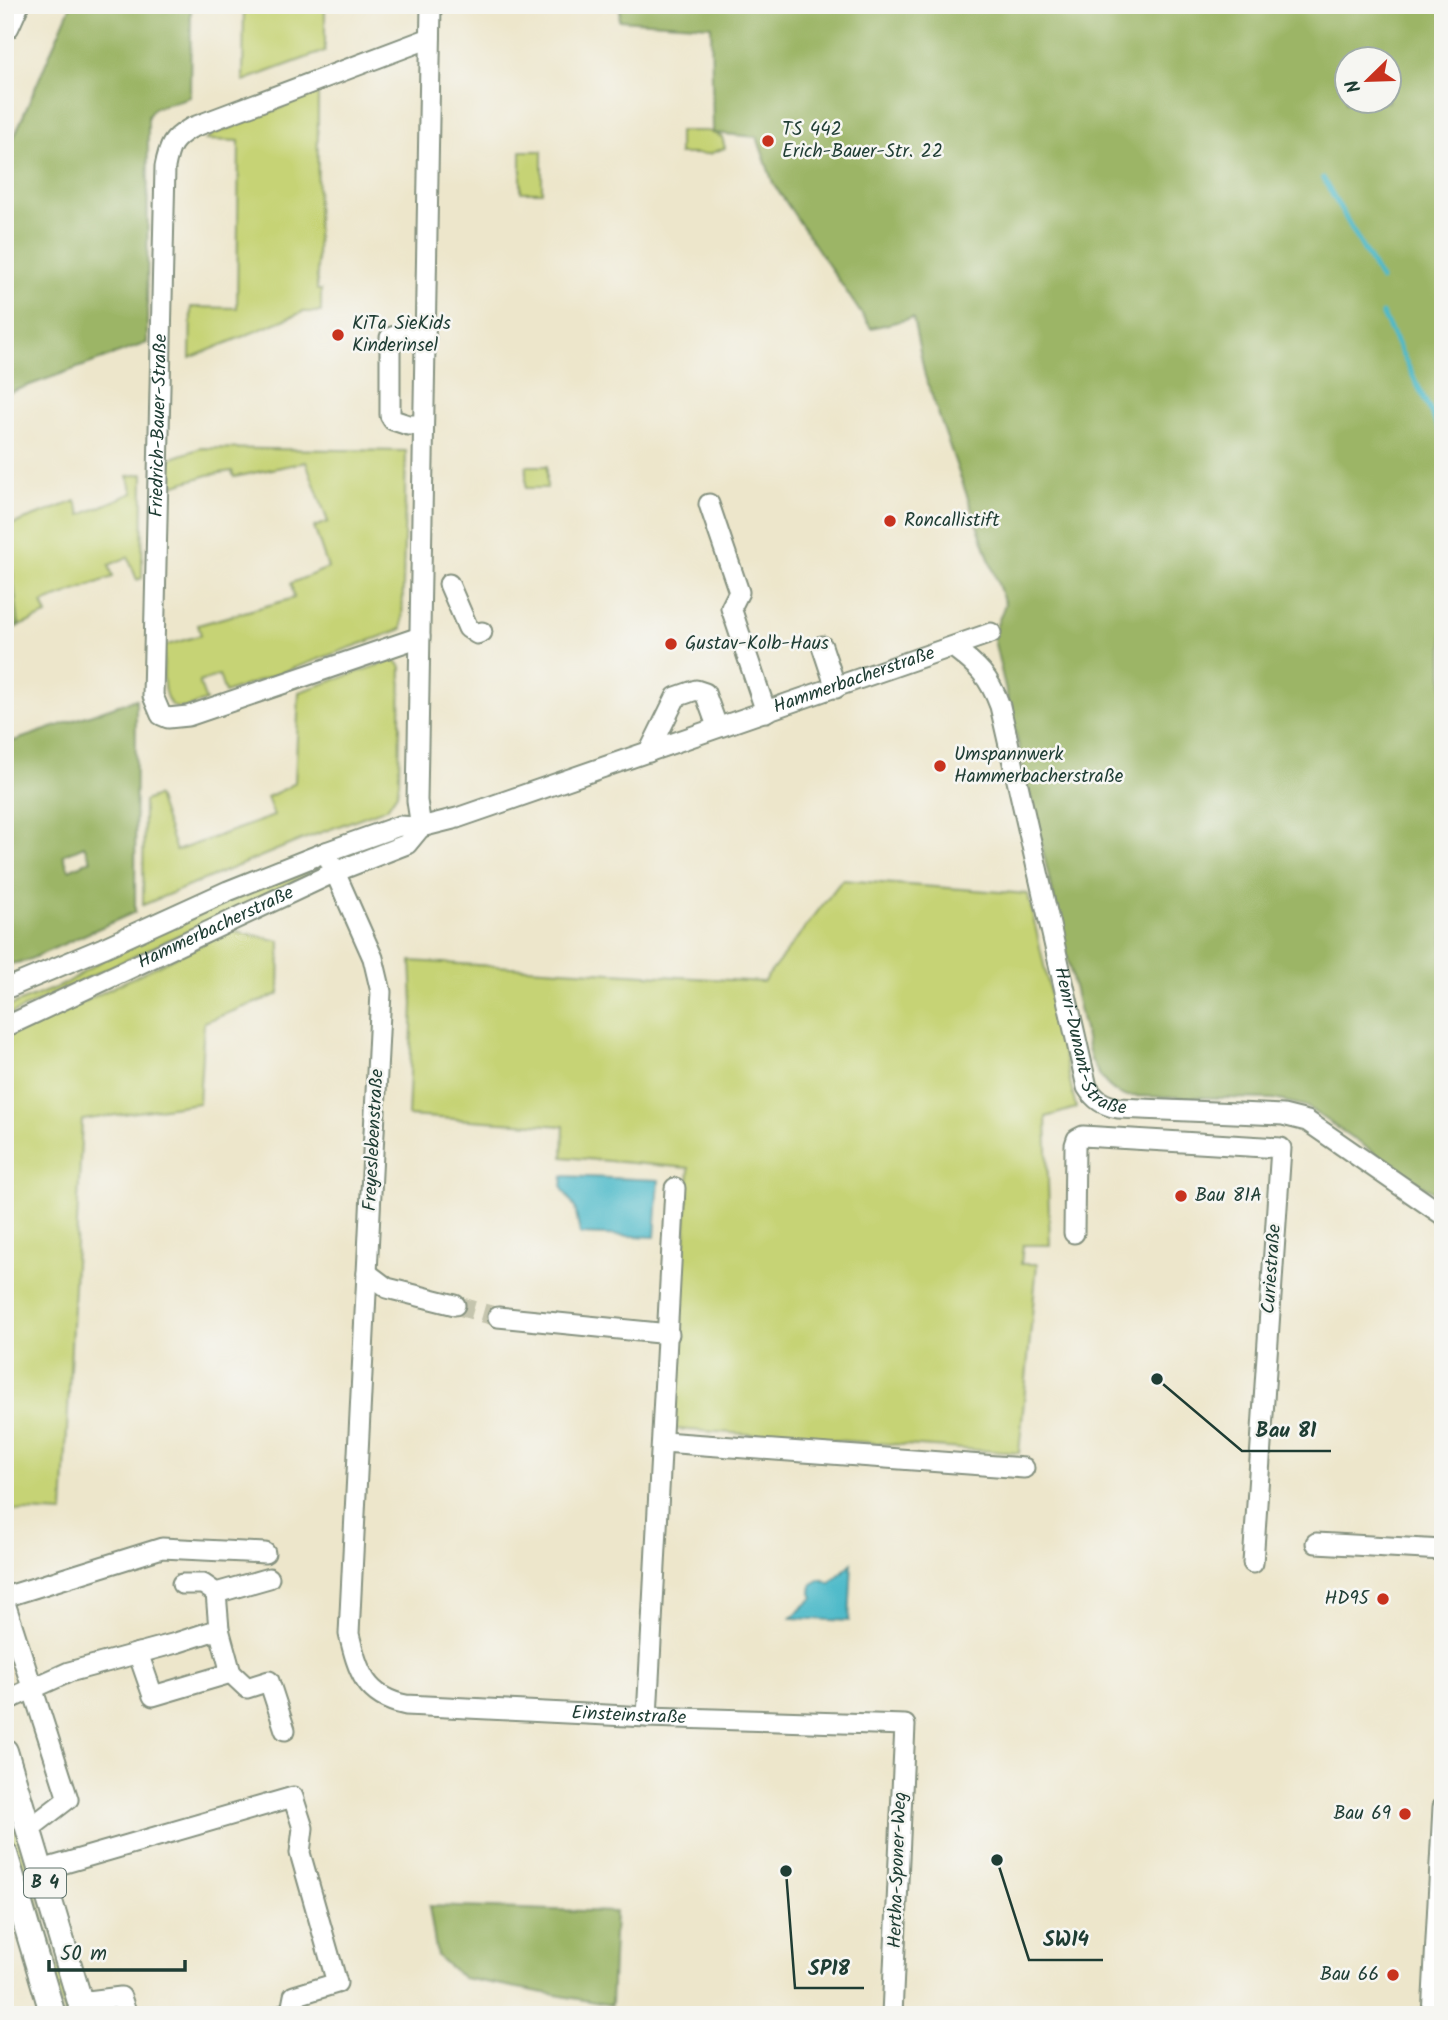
<svg xmlns="http://www.w3.org/2000/svg" width="1448" height="2020" font-family="Kalam,sans-serif">
	<style>
		.green { fill: #c6d374; stroke: #728854; stroke-width: 2 }
		.forest { fill: #9cb566; stroke: #5e794d; stroke-width: 2; fill-rule: evenodd }
		.water { fill: #4dbac9; stroke: #367c7e; stroke-width: 2 }
		.lines { fill: none; stroke-linecap: round; stroke-linejoin: round }
		.stream { stroke: #4dbac9; stroke-width: 5 }
		.minor-tunnel { stroke: #c4c4ad; stroke-width: 19; stroke-dasharray: 19 10; stroke-linecap: butt }
		.minor-casing { stroke: #869280; stroke-width: 23 }
		.major-casing { stroke: #869280; stroke-width: 28 }
		.highway-casing { stroke: #869280; stroke-width: 32 }
		.minor { stroke: #fff; stroke-width: 19 }
		.major { stroke: #fff; stroke-width: 24 }
		.highway { stroke: #fff; stroke-width: 28 }
		.poi-dot { fill: #c8321e; stroke: #f6f6f2; stroke-width: 2.5 }
		.labels { text-anchor: middle; dominant-baseline: central; stroke-width: 5; stroke-linejoin: round; paint-order: stroke }
		.shield { fill: #f6f6f2; stroke: #60746d; stroke-width: 2 }
		.shield-label { font-size: 18px; font-weight: bold; fill: #1f3d34 }
		.poi-label { font-size: 19px; fill: #1f3d34; stroke: #f6f6f2; text-anchor: start }
		.street-label { font-size: 19px; fill: #1f3d34; stroke: #f6f6f2 }
		.leader { fill: none; stroke: #1f3d34; stroke-width: 2.5 }
		.callout-dot { fill: #1f3d34; stroke: #f6f6f2; stroke-width: 2.5 }
		.callout-label { font-size: 21px; text-anchor: middle; font-weight: bold; fill: #1f3d34; stroke: #f6f6f2; stroke-width: 5; stroke-linejoin: round; paint-order: stroke }
	</style>
	<rect width="100%" height="100%" fill="#f6f6f2"/>
	<filter id="ink" filterUnits="userSpaceOnUse"><feTurbulence type="fractalNoise" baseFrequency=".0143" numOctaves="2"/><feDisplacementMap in="SourceGraphic" scale="14" xChannelSelector="R" yChannelSelector="G"/><feConvolveMatrix kernelMatrix="1 2 1 2 8 2 1 2 1" color-interpolation-filters="sRGB"/></filter>
	<filter id="wash" filterUnits="userSpaceOnUse"><feTurbulence type="fractalNoise" baseFrequency=".00686" numOctaves="4" result="noise"/><feDisplacementMap in="SourceGraphic" scale="28" xChannelSelector="R" yChannelSelector="G"/><feGaussianBlur stdDeviation="1.57" result="paint"/><feColorMatrix in="noise" values="0 0 0 0 0 0 0 0 0 0 0 0 0 0 0 0 0 1.4 0 .05"/><feComposite in="paint" operator="in"/></filter>
	<g filter="url(#wash)">
		<rect width="100%" height="100%" fill="#ede6cb"/>
		<path class="green" d="M244,5H325V51L243,81Z
			M318,93L317,290H321V312H303L190,358L191,307L237,308L239,141L206,140L211,135Z
			M679,131H708L722,137L725,148L709,154H679Z
			M521,151H542V192H521Z
			M201,448L406,451L402,629L225,693L219,675L199,682L206,701C199,703 191,707 184,708C157,712 164,663 164,646L201,635L198,625L294,598L291,583L328,568L314,527L328,522L306,462L234,477L232,471L208,475L169,487V459Z
			M526,466H547V488H526Z
			M143,474L142,578L137,580L128,557L109,565L113,577L42,603L47,615L19,626L5,527L76,501L81,515L133,493L128,476Z
			M393,660L398,663L401,667L399,783L397,793L387,808L301,840L143,905L144,801L157,796L176,851L274,816L267,797L289,787L295,782L299,692Z
			M306,870L307,875L5,1017V1008L65,984L112,954L290,874Z
			M842,880L1028,894L1076,1108L1046,1117L1050,1245H1023L1021,1264H1037L1019,1453L674,1429L689,1168L563,1157L564,1126L408,1116L413,1004L411,961L763,982Z
			M230,930L280,941L279,994L204,1022L199,1103L82,1120L63,1513L5,1510V1036L77,1005Z
			M5,1791L73,2015L64,2014L5,1821Z"/>
		<path class="forest" d="M71,5H191L190,97L154,108L148,116L147,343L5,394V158Z
			M621,5H1443V1199L1305,1106L1274,1099L1124,1096C1107,1089 1100,1077 1091,1060L993,635L1005,604L925,376L913,318L871,328L773,183L757,137L713,133L711,26L619,20ZM1346,60H1388V102H1346Z
			M5,536L9,544L19,626L5,632Z
			M136,699L135,912L26,961L5,965V744ZM84,846L91,860L69,870L63,855Z
			M429,1906L615,1912L611,2005L463,1978L437,1956Z"/>
		<path class="water" d="M563,1176L659,1180L655,1237L580,1234L575,1208L562,1188Z
			M852,1563L849,1621L791,1618L813,1598L811,1593L812,1584L821,1579L830,1583Z"/>
		<g class="lines">
			<path class="stream" d="M1323,178L1381,280
				M1382,313L1443,437"/>
		</g>
	</g>
	<g filter="url(#ink)">
		<g class="lines">
			<path class="minor-tunnel" d="M455,1305L498,1317"/>
			<g class="minor-casing">
				<g id="minor">
					<path d="M423,425H408L393,420L390,415V338C403,332 413,335 426,339"/>
					<path d="M709,504L739,592L731,608L766,712"/>
					<path d="M449,584L468,628L477,634L482,632"/>
					<path id="s1" d="M420,637L188,716L168,718L161,715L153,696L165,167C169,146 172,139 191,128L430,38"/>
					<path d="M822,646L836,688"/>
					<path id="s2" d="M953,647C978,666 989,676 1000,706L1087,1087C1095,1100 1103,1105 1118,1108L1283,1115L1307,1121L1443,1215"/>
					<path d="M649,752L676,697L696,690L705,693L717,726"/>
					<path d="M421,827L417,801L431,5"/>
					<path id="s3" d="M326,852L373,958L381,992L349,1634C358,1671 365,1697 406,1705L647,1717L905,1725L892,2015"/>
					<path id="s4" d="M5,989L103,948L228,891L326,852L399,826L421,827L457,818L991,633"/>
					<path id="s5" d="M5,1027L335,872L407,844L421,827"/>
					<path d="M1074,1233L1075,1145L1077,1139L1083,1136L1281,1148L1253,1563"/>
					<path d="M367,1273L387,1288L455,1305"/>
					<path d="M498,1317L669,1334"/>
					<path d="M663,1442L1024,1468"/>
					<path d="M1316,1543L1443,1550"/>
					<path d="M182,1584H203L216,1593L269,1578"/>
					<path d="M216,1593L219,1629"/>
					<path d="M5,1597L162,1548L265,1553"/>
					<path d="M5,1603L68,1799L29,1829"/>
					<path d="M138,1653L153,1696L231,1673L247,1688L269,1681L285,1730"/>
					<path d="M5,1701L69,1672L176,1643L219,1629L231,1673"/>
					<path d="M647,1717L675,1188"/>
					<path d="M41,1870L293,1797L303,1828L300,1853L337,1983L294,1996L291,2011L281,2015"/>
					<path d="M80,2002L121,1997L127,2015"/>
					<path d="M1432,2015L1443,1807"/>
				</g>
			</g>
			<g class="major-casing">
				<path id="major" d="M5,1751L84,2015
					M5,1854L53,2015"/>
			</g>
			<g class="highway-casing">
				<path id="highway" d="M5,25L14,5"/>
			</g>
			<use href="#minor" class="minor"/>
			<use href="#major" class="major"/>
			<use href="#highway" class="highway"/>
		</g>
	</g>
	<g class="poi-dot">
		<circle cx="768" cy="141" r="7"/>
		<circle cx="338" cy="335" r="7"/>
		<circle cx="890" cy="521" r="7"/>
		<circle cx="671" cy="644" r="7"/>
		<circle cx="940" cy="766" r="7"/>
		<circle cx="1181" cy="1196" r="7"/>
		<circle cx="1383" cy="1599" r="7"/>
		<circle cx="1405" cy="1814" r="7"/>
		<circle cx="1393" cy="1975" r="7"/>
	</g>
	<g class="labels">
		<rect class="shield" x="24" y="1868.5" width="42" height="29" rx="5"/>
		<g class="shield-label">
			<text x="45" y="1883">B 4</text>
		</g>
		<g class="poi-label">
			<text x="782" y="130">TS 442<tspan x="782" dy="22">Erich-Bauer-Str. 22</tspan></text>
			<text x="352" y="324">KiTa SieKids<tspan x="352" dy="22">Kinderinsel</tspan></text>
			<text x="904" y="521">Roncallistift</text>
			<text x="685" y="644">Gustav-Kolb-Haus</text>
			<text x="954" y="755">Umspannwerk<tspan x="954" dy="22">Hammerbacherstraße</tspan></text>
			<text x="1195" y="1196">Bau 81A</text>
			<text x="1369" y="1599" text-anchor="end">HD95</text>
			<text x="1391" y="1814" text-anchor="end">Bau 69</text>
			<text x="1379" y="1975" text-anchor="end">Bau 66</text>
		</g>
		<g class="street-label">
			<text stroke="none"><textPath href="#s1" startOffset="564">Friedrich-Bauer-Straße</textPath></text>
			<text stroke="none"><textPath href="#s4" startOffset="906">Hammerbacherstraße</textPath></text>
			<text stroke="none"><textPath href="#s5" startOffset="233">Hammerbacherstraße</textPath></text>
			<text stroke="none"><textPath href="#s2" startOffset="430">Henri-Dunant-Straße</textPath></text>
			<text transform="translate(374 1140) rotate(-87)">Freyeslebenstraße</text>
			<text transform="translate(1272 1269) rotate(-86)">Curiestraße</text>
			<text stroke="none"><textPath href="#s3" startOffset="1115">Einsteinstraße</textPath></text>
			<text transform="translate(898 1870) rotate(-88)">Hertha-Sponer-Weg</text>
		</g>
	</g>
	<path class="leader" d="M1157 1379L1242 1451H1331M997 1860L1029 1960H1103M786 1871L795 1988H864"/>
	<g class="callout-dot">
		<circle cx="1157" cy="1379" r="7"/>
		<circle cx="997" cy="1860" r="7"/>
		<circle cx="786" cy="1871" r="7"/>
	</g>
	<g class="callout-label">
		<text x="1286" y="1437">Bau 81</text>
		<text x="1066" y="1946">SW14</text>
		<text x="829" y="1975">SP18</text>
	</g>
	<rect width="1448" height="2020" fill="none" stroke="#f6f6f2" stroke-width="28"/>
	<g transform="translate(1368 80) rotate(247)"><circle r="33" fill="#f6f6f2" stroke="#a0aca6" stroke-width="2"/>
	<path d="M0-5L12 26L0 18L-12 26Z" fill="#c8321e"/>
	<text y="-10" font-size="19" font-weight="bold" text-anchor="middle" fill="#1f3d34">N</text>
	</g>
	<path d="M49 1960v10h136v-10" fill="none" stroke="#1f3d34" stroke-width="3.5"/>
	<text x="60" y="1960" font-size="21" fill="#1f3d34" stroke="#f6f6f2" stroke-width="5" paint-order="stroke">50 m</text>
</svg>
